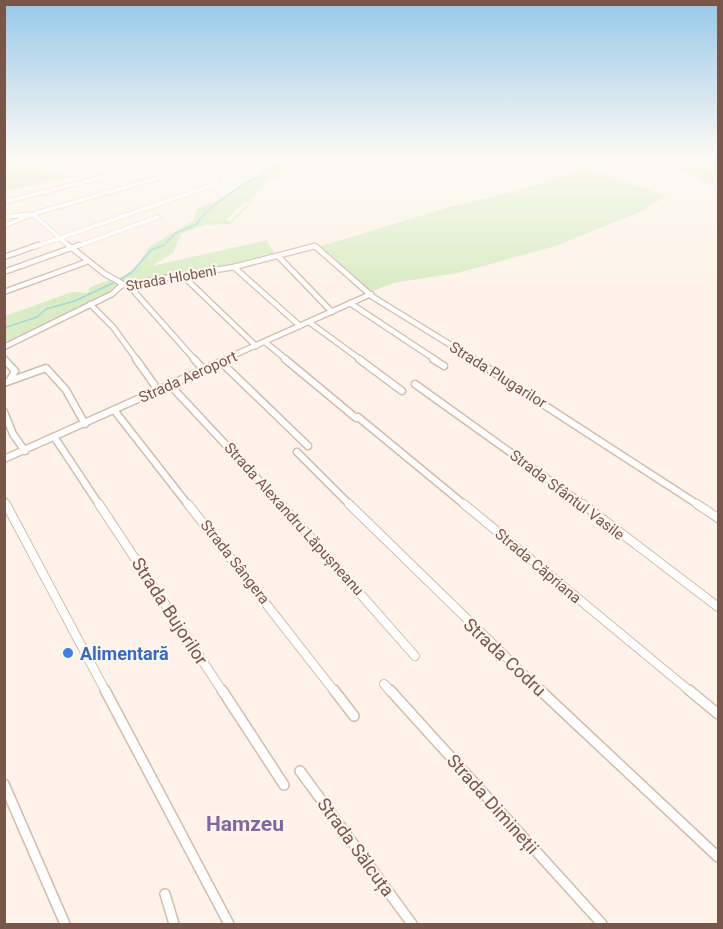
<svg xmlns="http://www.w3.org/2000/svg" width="723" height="929" font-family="Roboto,sans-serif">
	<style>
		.green { fill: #d9ecc5 }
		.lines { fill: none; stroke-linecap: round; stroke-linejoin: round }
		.stream { stroke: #a1d7da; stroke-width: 1.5 }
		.street-far4-casing { stroke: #d3bbaf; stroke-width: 5 }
		.street-far3-casing { stroke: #d3bbaf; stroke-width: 7 }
		.street-far2-casing { stroke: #d3bbaf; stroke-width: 9 }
		.street-far1-casing { stroke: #d3bbaf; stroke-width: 10 }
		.street-casing { stroke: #d3bbaf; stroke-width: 12 }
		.street-far4 { stroke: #fff; stroke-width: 4 }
		.street-far3 { stroke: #fff; stroke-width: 4.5 }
		.street-far2 { stroke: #fff; stroke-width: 6 }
		.street-far1 { stroke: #fff; stroke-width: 8 }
		.street { stroke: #fff; stroke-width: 9 }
		.shop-dot { fill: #3f7fe0; stroke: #fff7ef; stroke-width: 2 }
		.labels { text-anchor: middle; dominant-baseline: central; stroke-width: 4.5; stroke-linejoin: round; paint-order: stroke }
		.far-street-label { font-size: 14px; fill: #79564a; stroke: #fff7ef }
		.street-label { font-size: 15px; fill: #79564a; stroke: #fff7ef }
		.near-street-label { font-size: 18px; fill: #79564a; stroke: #fff7ef }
		.near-shop-label { font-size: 18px; font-weight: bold; fill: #366cbe; stroke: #fff7ef; text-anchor: start }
		.near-quarter-label { font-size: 21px; font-weight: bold; fill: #84669c; stroke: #fff7ef }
	</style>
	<rect width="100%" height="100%" fill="#fdf3e8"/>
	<path class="green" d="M292,157L285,168H292L290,170L262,185L249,203L244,202L226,220L230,221L248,204V207L231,224L204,225L182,233L173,253L152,266L267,240L276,257L209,271L175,273L123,283L118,280L136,268L149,247L194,220L196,210L238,191L235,188L278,165L285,159Z
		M629,157H718V177L712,176L718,178V186L697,179L699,176Z
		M576,165L666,196L642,211L556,246L457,273L393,283L370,292L318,247L450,207L517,191L572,173Z
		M4,166L70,176L5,192Z
		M109,280L118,286L107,295L5,345V316L72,292L88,293L90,287Z"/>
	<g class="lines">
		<path class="stream" d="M119,280L132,272L151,250L164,245L176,233L197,224C206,203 268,171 290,157
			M4,328L37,317L46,309L75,301L115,282"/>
		<g class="street-far4-casing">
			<path id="street-far4" d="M30,157L95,165L127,187
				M109,174L164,157
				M4,202L111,175
				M4,217L33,214L70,247
				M4,226L33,214L230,157
				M34,247L225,181L221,175L187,157
				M75,247L158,217
				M312,247H316"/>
		</g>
		<g class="street-far3-casing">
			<path id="street-far3" d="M68,245L105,274L132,289L195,360
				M4,257L38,245
				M279,257L332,312
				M234,267L300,326
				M4,272L79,245
				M181,274L256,346
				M4,292L86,262
				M350,303L436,360
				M90,304L113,327L137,360
				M309,322L361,360
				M265,342L287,360
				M4,347L112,294L122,285L234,267L315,246L373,297L475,360
				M223,360L371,294"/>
		</g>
		<g class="street-far2-casing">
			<path id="street-far2" d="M4,359L15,371L10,380
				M136,359L158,390
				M194,359L204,370
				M285,359L356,418
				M359,359L402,391
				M433,359L444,366
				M473,359L700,506
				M221,362L308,446
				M4,383L46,368L66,390L85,424
				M415,384L585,506
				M170,385L283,506
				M114,410L189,506
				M4,412L13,434L25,451
				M358,417L466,506
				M55,438L100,506
				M297,452L351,506
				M4,459L227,359
				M4,501L7,506"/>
		</g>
		<g class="street-far1-casing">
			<path id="street-far1" d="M6,504L106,692
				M99,504L223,692
				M188,504L335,692
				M281,504L415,656
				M349,504L542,692
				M464,504L691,692
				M583,504L718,607
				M697,504L718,518
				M384,684L391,692"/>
		</g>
		<g class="street-casing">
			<path id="street" d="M105,690L229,924
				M222,690L284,785
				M334,690L354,716
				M390,690L602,924
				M540,690L718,857
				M689,690L718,714
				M300,771L412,924
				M4,784L65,924
				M165,894L174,924"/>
		</g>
		<use href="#street-far4" class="street-far4"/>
		<use href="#street-far3" class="street-far3"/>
		<use href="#street-far2" class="street-far2"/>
		<use href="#street-far1" class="street-far1"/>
		<use href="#street" class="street"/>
	</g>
	<linearGradient id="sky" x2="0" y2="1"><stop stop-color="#96c8e8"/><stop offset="0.55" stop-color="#fefaf5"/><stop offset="1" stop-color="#fefaf5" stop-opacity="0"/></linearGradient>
	<rect width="723" height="287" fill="url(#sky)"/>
	<circle class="shop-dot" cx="68" cy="653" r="6"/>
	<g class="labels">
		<g class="far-street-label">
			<text transform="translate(171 278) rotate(-10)">Strada Hlobeni</text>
		</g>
		<g class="street-label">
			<text transform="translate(498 375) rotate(32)">Strada Plugarilor</text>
			<text transform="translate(188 377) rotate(-24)">Strada Aeroport</text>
			<text transform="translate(567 495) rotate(37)">Strada Sfântul Vasile</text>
			<text transform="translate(294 519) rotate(48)">Strada Alexandru Lăpușneanu</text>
			<text transform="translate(235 562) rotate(52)">Strada Sângera</text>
			<text transform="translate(538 566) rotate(40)">Strada Căpriana</text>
		</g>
		<g class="near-street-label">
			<text transform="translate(170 611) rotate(57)">Strada Bujorilor</text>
			<text transform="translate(505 657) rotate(43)">Strada Codru</text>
			<text transform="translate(493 804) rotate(48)">Strada Dimineții</text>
			<text transform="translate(356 847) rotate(54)">Strada Sălcuța</text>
		</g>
		<g class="near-shop-label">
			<text x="80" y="653">Alimentară</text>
		</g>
		<g class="near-quarter-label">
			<text x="245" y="824">Hamzeu</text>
		</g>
	</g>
	<rect width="723" height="929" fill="none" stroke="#79564a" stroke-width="12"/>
</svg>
